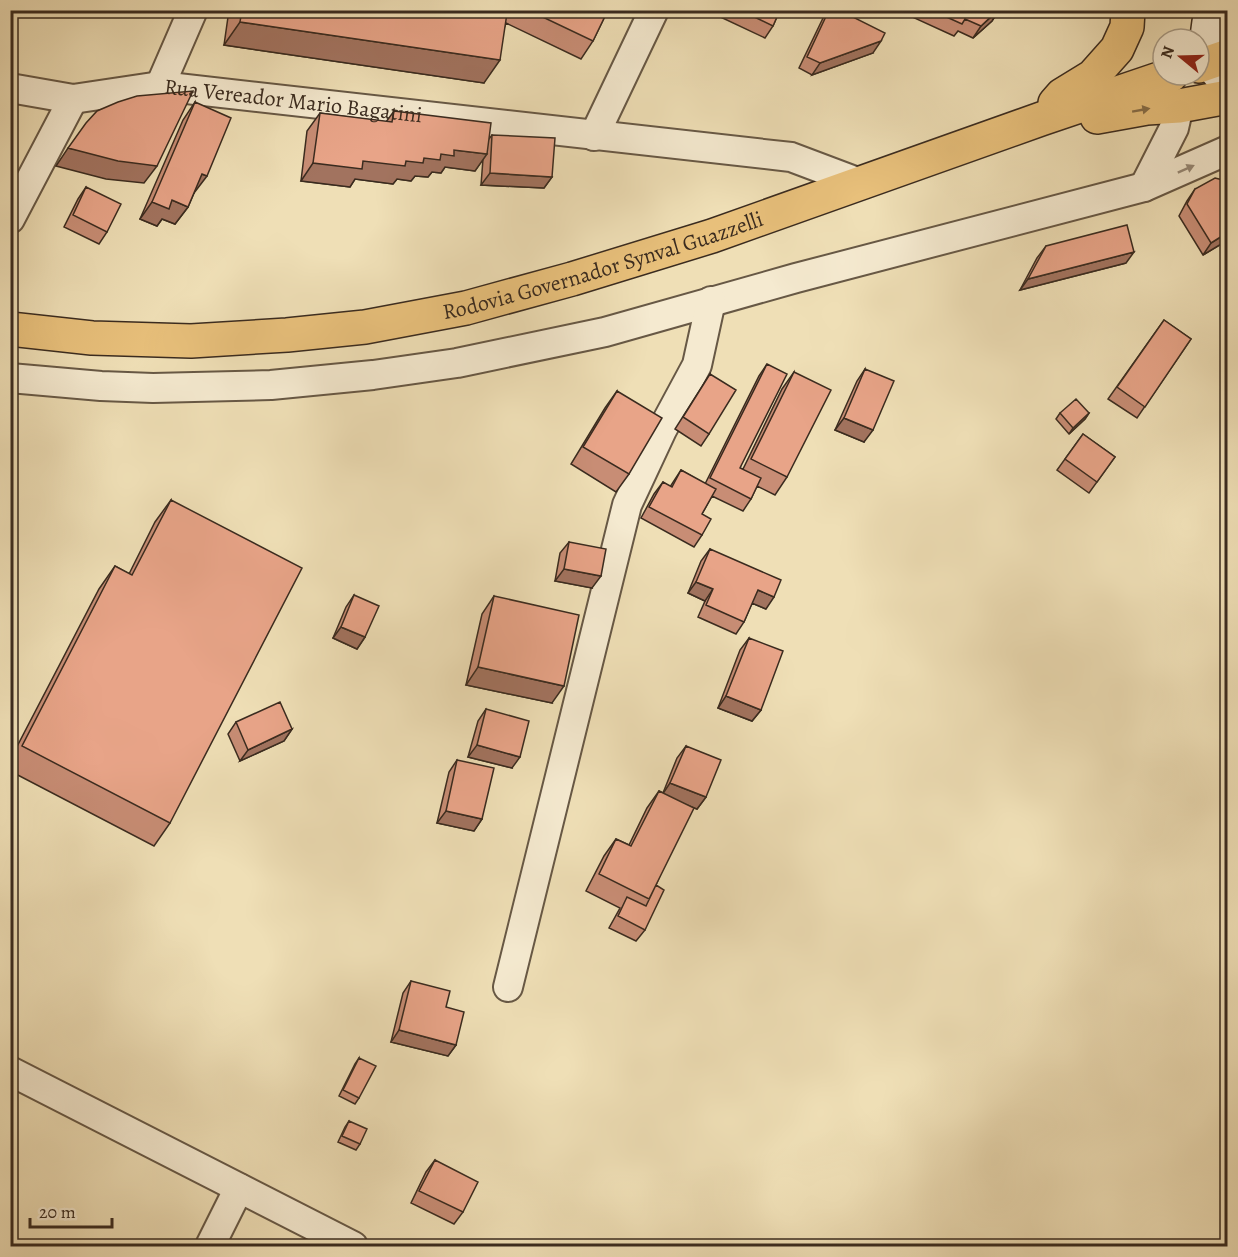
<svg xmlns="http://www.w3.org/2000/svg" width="1238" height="1257" font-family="Alegreya,serif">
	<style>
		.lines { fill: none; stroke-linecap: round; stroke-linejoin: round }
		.street-casing { stroke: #675845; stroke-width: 32 }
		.secondary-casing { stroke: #3a2b1f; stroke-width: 36 }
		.primary-casing { stroke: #3a2b1f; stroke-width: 36 }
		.street { stroke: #f5ead0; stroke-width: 28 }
		.secondary { stroke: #f5ead0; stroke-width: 33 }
		.primary { stroke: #e8c07b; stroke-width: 33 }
		.wall { fill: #c88d75; stroke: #3a2b1f; stroke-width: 1.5 }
		.shaded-wall { fill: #a2735f; stroke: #3a2b1f; stroke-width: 1.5 }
		.building { fill: #e8a488; stroke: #3a2b1f; stroke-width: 1.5 }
		.oneway { fill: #886e48 }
		.oneway2 { fill: #988a78 }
		.labels { text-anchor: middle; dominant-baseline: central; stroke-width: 4.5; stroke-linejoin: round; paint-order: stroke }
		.street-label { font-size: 22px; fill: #3a2b1f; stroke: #f5ead0 }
	</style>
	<rect width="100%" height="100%" fill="#efdfb6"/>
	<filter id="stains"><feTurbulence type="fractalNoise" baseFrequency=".00333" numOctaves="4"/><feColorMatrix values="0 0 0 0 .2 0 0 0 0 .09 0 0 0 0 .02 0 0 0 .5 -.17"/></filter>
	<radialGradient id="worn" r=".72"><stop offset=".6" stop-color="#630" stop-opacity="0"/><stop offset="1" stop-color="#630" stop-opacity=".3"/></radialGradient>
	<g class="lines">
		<g class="street-casing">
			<g id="street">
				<path d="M160,86L193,10"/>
				<path id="s1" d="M10,88L73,99L160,86L791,157L860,183"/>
				<path d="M594,136L654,10"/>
				<path d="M1144,187L1174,128L1179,106"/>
				<path d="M10,219L73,99"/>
				<path d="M10,378L101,386L153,388L271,385L373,375L457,363L605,332L796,278L1144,187L1228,150"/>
				<path d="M508,987L627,505L662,430L697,365L711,301"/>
				<path d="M10,1071L353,1246"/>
				<path d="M210,1246L239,1188"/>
			</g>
		</g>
		<g class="secondary-casing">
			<path id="secondary" d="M1216,10L1209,22L1207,37L1209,62L1228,84"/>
		</g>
		<g class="primary-casing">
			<g id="primary">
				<path d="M1199,66L1228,56"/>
				<path d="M1055,103L1062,95L1093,76L1117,49L1127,27L1128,10"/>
				<path d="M1097,117L1147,108L1179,106L1228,97"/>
				<path id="s2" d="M10,329L92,338L191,341L287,335L365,327L466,308L572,279L712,236L1041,119L1171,75"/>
			</g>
		</g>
		<use href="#street" class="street"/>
		<use href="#secondary" class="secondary"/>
		<use href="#primary" class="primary"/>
	</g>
	<path class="wall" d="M229,10L497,11L608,10L593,41L581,59L506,23L484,83L224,45Z
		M713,10H780L773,26L765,38L712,13Z
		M828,10H839L873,53L812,75L799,68L823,18Z
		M913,10H999L992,21L973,38L958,31L954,36L910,16Z
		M195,102L194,193L188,207L175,224L162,219L157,226L140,219L183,120Z
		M394,111L489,139L492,135L552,177L544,188L481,185L483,159L475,171L445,167L441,173L432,172L428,177L415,176L411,181L397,179L393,184L355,179L350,187L301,181L307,131L320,113L386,122Z
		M86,187L107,232L99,244L64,227L78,199Z
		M1195,189L1223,243L1203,255L1179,216L1187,201Z
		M1046,246L1126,263L1020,290L1037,258Z
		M1164,320L1191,339L1137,418L1108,399Z
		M767,364L740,468L743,469L782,389L794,372L787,477L775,495L757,486L751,499L743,511L712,496L702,514V535L694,547L641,518L654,494L663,482L670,487L681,470L705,484L759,376Z
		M865,369L864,442L835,430L857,381Z
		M710,374L709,434L701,446L675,429Z
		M617,391L629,474L616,492L571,464L605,408Z
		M1060,413H1089L1085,419L1069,434L1056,419Z
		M1083,434L1115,457L1089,493L1057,470Z
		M171,500L170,823L154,846L10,771V760L99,589L115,566L129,574L155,522Z
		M569,542L592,588L555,581L560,553Z
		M710,549L766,609L752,603L744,622L736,634L698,617L705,601L688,593L701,561Z
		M354,595L365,637L357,649L333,638L346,607Z
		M494,596L552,703L466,685L482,614Z
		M749,638L761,710L752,721L718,708L740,650Z
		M486,709L512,768L468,757L478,721Z
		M236,722L292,729L284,741L240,761L228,734Z
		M686,746L706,797L697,809L690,806L656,885L645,930L636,941L609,928L620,908L586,891L604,856L616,839L629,845L647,808L659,791L663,793L677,758Z
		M457,760L482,819L474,831L437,823L449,772Z
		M411,981L446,1007L456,1045L448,1056L391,1042L403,993Z
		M359,1058V1098L355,1104L339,1096L355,1064Z
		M349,1121L360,1144L356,1150L338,1142L345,1127Z
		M435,1160L463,1212L454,1224L411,1203L426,1172Z"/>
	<path class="shaded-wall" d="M141,10H152L150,14Z
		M999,10L992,21L973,38L981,26Z
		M240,22L500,60L484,83L224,45Z
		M881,41L873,53L812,75L820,63Z
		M68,148L157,166L144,183L106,179L56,166Z
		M454,150L487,154L475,171L445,167L441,173L432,172L428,177L415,176L411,181L397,179L393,184L355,179L350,187L301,181L313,163L424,158L441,154Z
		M490,173L552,177L544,188L481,185Z
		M202,174L207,176L194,193L190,191Z
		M172,200L188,207L175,224L162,219L157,226L140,219L152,202Z
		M1227,233V236L1223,243L1203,255L1211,243Z
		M1134,252L1126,263L1020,290L1028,279Z
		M1089,413L1085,419L1069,434L1073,428Z
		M844,418L873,430L864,442L835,430Z
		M564,569L601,576L592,588L555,581Z
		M696,582L713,589L705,601L688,593Z
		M758,590L774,597L766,609L749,602Z
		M341,627L365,637L357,649L333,638Z
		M478,667L564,686L552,703L466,685Z
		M726,696L761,710L752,721L718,708Z
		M292,729L284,741L240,761L248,750Z
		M477,745L520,757L512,768L468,757Z
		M670,783L706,797L697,809L662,795Z
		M446,811L482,819L474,831L437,823Z
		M399,1030L456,1045L448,1056L391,1042Z"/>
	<path class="building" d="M242,10H492L507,13L500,60L240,22Z
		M528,10H608L593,41Z
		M740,10H780L773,26Z
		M829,10H839L885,33L881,41L820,63L807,57Z
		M931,10H998L981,26L965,19L962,24Z
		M193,91L157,166L118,161L68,148L86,123L97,111L118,102L137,96Z
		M195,102L231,118L207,176L202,174L188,207L172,200L169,209L152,202Z
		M394,111L491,123L487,154L454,150V156L441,154L440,160L424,158L423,163L406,161L405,166L363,161L362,169L313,163L320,113L392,122Z
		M492,135L555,138L552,177L490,173Z
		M10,144L17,146L10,162Z
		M1215,178L1227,181V220L1225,221L1227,225V233L1211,243L1187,204L1195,189Z
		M86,187L121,204L107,232L73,215Z
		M1127,225L1134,252L1028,279L1046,246Z
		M1164,320L1191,339L1145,407L1117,387Z
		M767,364L787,374L740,468L761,478L751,499L710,478Z
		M865,369L894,381L873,430L844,418Z
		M794,372L831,390L787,477L751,459Z
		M710,374L736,390L709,434L683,417Z
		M617,391L662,418L629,474L583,447Z
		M1076,399L1089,413L1073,428L1060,413Z
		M1083,434L1115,457L1097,482L1065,459Z
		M681,470L716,489L702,514L711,519L702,535L649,507L663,482L672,487Z
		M171,500L302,568L170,823L22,746L115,566L132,575Z
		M569,542L606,549L601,576L564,569Z
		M710,549L781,580L774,597L758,590L744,622L706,605L713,589L696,582Z
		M354,595L379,606L365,637L341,627Z
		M494,596L579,615L564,686L478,667Z
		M749,638L783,651L761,710L726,696Z
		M280,702L292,729L248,750L236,722Z
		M486,709L529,721L520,757L477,745Z
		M686,746L721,760L706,797L670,783Z
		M457,760L494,768L482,819L446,811Z
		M659,791L694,808L649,899L599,874L616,839L631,846Z
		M656,885L664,890L645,930L618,916L627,897L646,906Z
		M411,981L450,991L446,1007L464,1012L456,1045L399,1030Z
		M359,1058L376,1066L359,1098L343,1090Z
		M349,1121L367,1129L360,1144L342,1136Z
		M435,1160L478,1182L463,1212L419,1191Z"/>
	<defs><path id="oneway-solid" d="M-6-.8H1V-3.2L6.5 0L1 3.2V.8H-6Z" transform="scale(1.5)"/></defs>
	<use class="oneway" href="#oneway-solid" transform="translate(1141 110) rotate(-10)"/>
	<use class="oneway2" href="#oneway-solid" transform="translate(1186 169) rotate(-24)"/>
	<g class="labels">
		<g class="street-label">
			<text stroke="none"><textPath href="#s1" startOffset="286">Rua Vereador Mario Bagatini</textPath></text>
			<text stroke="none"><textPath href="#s2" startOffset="602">Rodovia Governador Synval Guazzelli</textPath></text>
		</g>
	</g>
	<rect width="1238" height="1257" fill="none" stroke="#efdfb6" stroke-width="36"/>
	<rect x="12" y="12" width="1214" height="1233" fill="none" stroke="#3a2b1f" stroke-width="3"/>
	<rect x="18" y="18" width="1202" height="1221" fill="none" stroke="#3a2b1f" stroke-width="1.5"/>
	<g transform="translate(1181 57) rotate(289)"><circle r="28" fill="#f5ead0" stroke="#aa9e89" stroke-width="1.5"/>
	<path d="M0-4.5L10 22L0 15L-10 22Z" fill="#8f2418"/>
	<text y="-9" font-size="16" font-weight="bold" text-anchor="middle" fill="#3a2b1f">N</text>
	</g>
	<path d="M30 1218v9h82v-9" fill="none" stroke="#3a2b1f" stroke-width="3"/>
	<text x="39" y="1218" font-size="18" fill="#3a2b1f" stroke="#f5ead0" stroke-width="4.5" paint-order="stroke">20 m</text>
	<rect width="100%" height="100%" filter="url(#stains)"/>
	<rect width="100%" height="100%" fill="url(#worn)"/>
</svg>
